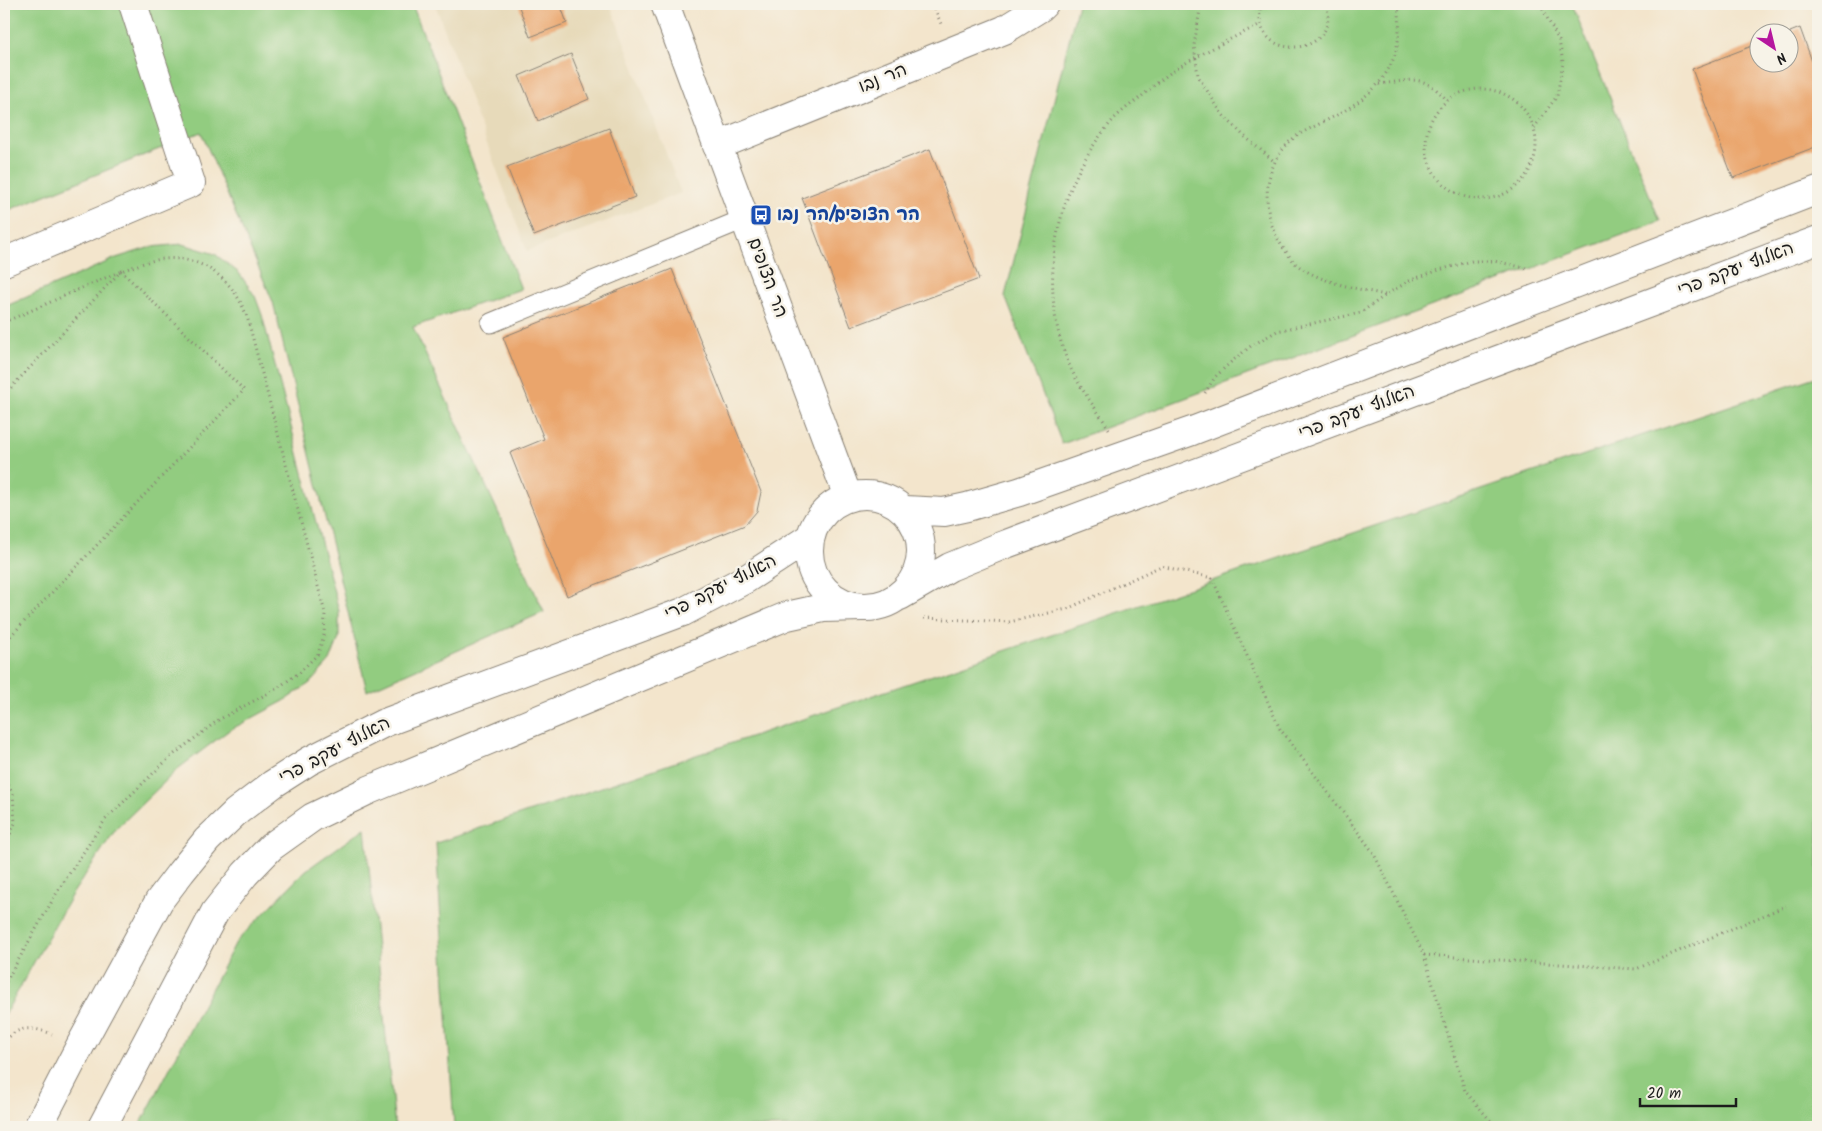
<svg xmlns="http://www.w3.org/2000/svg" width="1822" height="1131" font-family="Kalam,'Playpen Sans Hebrew',sans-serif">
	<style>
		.built { fill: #e7daba }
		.green { fill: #92cc80; stroke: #57744e }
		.building { fill: #eaa56c }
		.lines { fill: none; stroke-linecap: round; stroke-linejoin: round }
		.service-casing { stroke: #888074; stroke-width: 21 }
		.minor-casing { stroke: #888074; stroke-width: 30 }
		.tertiary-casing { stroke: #888074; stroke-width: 30 }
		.path { stroke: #888074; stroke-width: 3; stroke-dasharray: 1 4; stroke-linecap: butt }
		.service { stroke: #fff; stroke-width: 19 }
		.minor { stroke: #fff; stroke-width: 28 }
		.tertiary { stroke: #fff; stroke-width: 28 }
		.labels { text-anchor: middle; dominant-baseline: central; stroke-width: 5; stroke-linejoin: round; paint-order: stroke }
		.street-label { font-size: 18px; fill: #1c1c1c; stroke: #f7f3e8 }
		.transit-label { font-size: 18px; font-weight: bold; fill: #164399; stroke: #f7f3e8; text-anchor: start }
	</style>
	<rect width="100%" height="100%" fill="#f7f3e8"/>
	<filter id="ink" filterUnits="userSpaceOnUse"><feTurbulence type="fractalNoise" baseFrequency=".02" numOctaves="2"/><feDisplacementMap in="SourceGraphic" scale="10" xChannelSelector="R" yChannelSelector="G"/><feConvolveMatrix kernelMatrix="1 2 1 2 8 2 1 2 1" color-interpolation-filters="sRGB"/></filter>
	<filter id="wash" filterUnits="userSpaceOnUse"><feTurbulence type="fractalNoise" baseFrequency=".0096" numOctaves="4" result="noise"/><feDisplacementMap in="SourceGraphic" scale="20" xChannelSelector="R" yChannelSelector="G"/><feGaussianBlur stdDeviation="1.12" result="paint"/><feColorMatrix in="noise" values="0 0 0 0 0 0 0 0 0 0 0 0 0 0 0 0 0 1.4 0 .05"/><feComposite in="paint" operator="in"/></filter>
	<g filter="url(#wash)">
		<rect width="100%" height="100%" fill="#f3e5cc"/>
		<path class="built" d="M435,4H610L681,193L527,251Z"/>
		<path class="green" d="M4,4H412L521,289L413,327L544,612L367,691L273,302L201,132L4,212Z
			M1078,4H1572L1660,221L1062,444L1005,296Z
			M183,244L215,254L239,273L255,296L262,315L339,611V638L330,661L310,683L284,701L228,731L179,768L116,829L71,896L4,1016V307L116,258L151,247Z
			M1818,376V1127H454L436,843Z
			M365,828L395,1127H139L236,942L305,871Z"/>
		<g id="blocks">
			<path class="building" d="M518,4H560L567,23L530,37Z
				M1800,28L1818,78V146L1733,178L1692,69L1760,43V62H1790V32Z
				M571,54L589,99L538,121L519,76Z
				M609,128L635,197L534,236L507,167Z
				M930,149L979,279L851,327L802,198Z
				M672,269L761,492L757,511L745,525L567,596L510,453L544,439L503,337Z"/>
		</g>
	</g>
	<g filter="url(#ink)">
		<use href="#blocks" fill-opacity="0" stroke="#888074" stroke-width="1"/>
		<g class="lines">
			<g class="service-casing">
				<path id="service" d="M491,323L744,219"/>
			</g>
			<g class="minor-casing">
				<path id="minor" d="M717,146L1004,30L1041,7L1044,4
					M4,262L191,183L133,4"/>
			</g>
			<g class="tertiary-casing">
				<path id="tertiary" d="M665,4L848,497
					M809 551a56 56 0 1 1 112 0a56 56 0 1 1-112 0Z
					M905,510L944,512L967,507L1019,492L1192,431L1818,190
					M900,596L950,567L1001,546L1818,240
					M38,1127L81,1044L159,901L181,872L207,840L235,813L273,784L309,761L384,723L683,612L746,579L809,538
					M102,1127L215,912L245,874L271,847L313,817L369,790L787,616L823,608L862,607"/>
			</g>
			<path class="path" d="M933,4L941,24
				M1201,4L1194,45L1198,76L1222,114L1243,135L1275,162
				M1261,4C1248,65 1343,58 1326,4
				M1379,84C1413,81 1421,72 1447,100
				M1426 144a55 55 0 1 1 110 0a55 55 0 1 1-110 0Z
				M1534,128L1557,96L1563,62L1559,41L1540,4
				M1385,295C1356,288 1320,283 1296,264C1292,260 1288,254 1284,249C1263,220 1260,177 1284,148C1295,134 1306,131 1321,123C1357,106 1392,83 1398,41C1399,29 1401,16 1397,4
				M4,322C31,311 57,299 84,287C106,278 128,267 151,261C198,250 234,277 248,320L325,613L324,635L318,654L300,672L276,689L220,719L169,758L105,820L59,889L4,985
				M1205,393L1215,377L1231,362L1251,346L1277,331L1360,313L1392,291L1411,280L1439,270L1472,261H1494L1526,268
				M4,395L121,271L244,390L4,643
				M1109,429C1097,410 1082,391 1072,371C1034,291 1054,186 1113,120C1121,111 1132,104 1142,96C1152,87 1163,78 1174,70C1202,53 1232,38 1261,24
				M924,618L1009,622L1067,609L1161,566L1212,578L1280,729L1373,852L1424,955L1465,1091L1496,1127
				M4,776L13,794L15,823L4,849
				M1424,955L1636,969L1786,906
				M4,1045C14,1024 34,1027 52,1034"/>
			<use href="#service" class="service"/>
			<use href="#minor" class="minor"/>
			<use href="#tertiary" class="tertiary"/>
		</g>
	</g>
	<defs>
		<g id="bus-square" transform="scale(1.125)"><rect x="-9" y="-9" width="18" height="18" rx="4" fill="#1a4fb4" stroke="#f7f3e8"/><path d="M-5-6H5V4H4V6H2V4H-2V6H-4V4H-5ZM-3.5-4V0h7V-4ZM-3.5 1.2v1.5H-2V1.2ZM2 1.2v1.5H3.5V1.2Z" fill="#fff"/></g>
	</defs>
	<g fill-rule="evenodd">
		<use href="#bus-square" x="761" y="215"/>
	</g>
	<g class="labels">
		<g class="street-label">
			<text transform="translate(883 79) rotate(-22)">הר נבו</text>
			<text transform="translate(1736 270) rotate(-21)">האלוף יעקב פרי</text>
			<text transform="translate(767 278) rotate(70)">הר הצופים</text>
			<text transform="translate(1357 413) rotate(-21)">האלוף יעקב פרי</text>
			<text transform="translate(721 588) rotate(-27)">האלוף יעקב פרי</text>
			<text transform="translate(335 751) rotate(-28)">האלוף יעקב פרי</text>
		</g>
		<g class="transit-label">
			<text x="777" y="215">הר הצופים/הר נבו</text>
		</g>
	</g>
	<rect width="1822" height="1131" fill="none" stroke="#f7f3e8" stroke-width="20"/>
	<g transform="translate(1774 48) rotate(145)"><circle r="24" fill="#f7f3e8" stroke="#9f9d96"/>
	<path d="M0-4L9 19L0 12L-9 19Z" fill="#b5179e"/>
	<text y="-8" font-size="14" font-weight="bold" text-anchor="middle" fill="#1c1c1c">N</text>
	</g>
	<path d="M1640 1098v8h96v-8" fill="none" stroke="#1c1c1c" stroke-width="2.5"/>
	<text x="1647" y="1098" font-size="15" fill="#1c1c1c" stroke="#f7f3e8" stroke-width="4" paint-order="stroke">20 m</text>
</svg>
